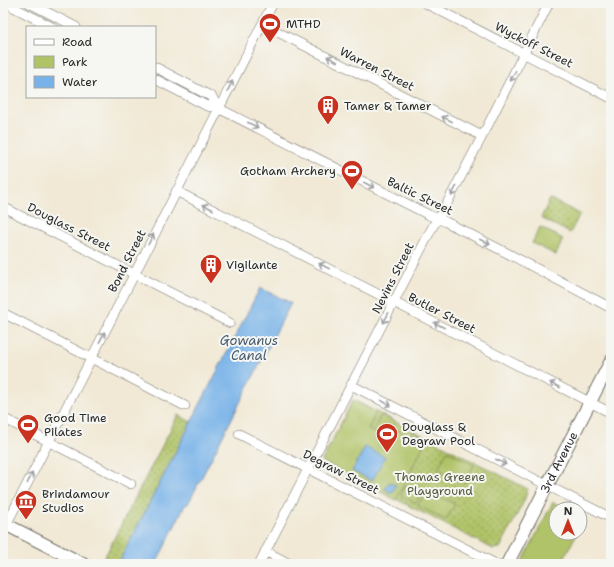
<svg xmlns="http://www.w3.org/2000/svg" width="614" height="567" font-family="'Shantell Sans',sans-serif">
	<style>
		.green { fill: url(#green-dots); stroke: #6e7749 }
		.pitch { fill: #b0c367; stroke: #6e7749 }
		.water { fill: #78b2e8; stroke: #526e8a }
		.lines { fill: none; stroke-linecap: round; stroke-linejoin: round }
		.street-casing { stroke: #706e66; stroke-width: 10 }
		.secondary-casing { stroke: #706e66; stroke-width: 14 }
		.street { stroke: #fff; stroke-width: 9 }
		.secondary { stroke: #fff; stroke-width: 12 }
		.oneway { stroke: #a0a0a0 }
		.labels { text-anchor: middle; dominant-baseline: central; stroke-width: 4; stroke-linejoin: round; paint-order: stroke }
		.poi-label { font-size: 12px; fill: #2b2b2b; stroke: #f6f6f2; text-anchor: start }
		.street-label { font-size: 12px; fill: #2b2b2b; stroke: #f6f6f2 }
		.park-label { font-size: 12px; fill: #53593d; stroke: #f6f6f2 }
		.water-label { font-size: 13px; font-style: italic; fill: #465a6d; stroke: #f6f6f2 }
	</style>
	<defs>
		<pattern id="green-dots" width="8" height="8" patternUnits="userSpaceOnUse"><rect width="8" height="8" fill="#b0c367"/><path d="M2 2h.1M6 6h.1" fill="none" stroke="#8f9f55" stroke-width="1.8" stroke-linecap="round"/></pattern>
	</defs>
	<rect width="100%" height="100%" fill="#f6f6f2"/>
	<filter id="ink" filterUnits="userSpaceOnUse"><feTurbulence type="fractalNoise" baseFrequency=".025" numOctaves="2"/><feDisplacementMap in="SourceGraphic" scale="8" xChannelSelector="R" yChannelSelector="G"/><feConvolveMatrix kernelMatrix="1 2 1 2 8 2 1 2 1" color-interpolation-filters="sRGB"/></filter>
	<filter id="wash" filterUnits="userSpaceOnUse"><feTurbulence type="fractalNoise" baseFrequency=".012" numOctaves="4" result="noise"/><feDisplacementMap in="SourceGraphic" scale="16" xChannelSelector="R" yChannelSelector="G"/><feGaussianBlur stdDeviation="0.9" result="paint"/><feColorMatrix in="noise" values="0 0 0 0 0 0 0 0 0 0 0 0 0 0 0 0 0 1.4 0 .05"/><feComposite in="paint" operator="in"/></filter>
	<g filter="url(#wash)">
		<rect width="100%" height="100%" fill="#f1e9d5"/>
		<path class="green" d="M550,199L580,214L570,233L541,218Z
			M353,400L528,489L524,501L500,548L493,549L322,461Z
			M178,415L191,422L118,564H106L102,562Z"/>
		<path class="pitch" d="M540,227L563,239L556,255L532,243Z
			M353,400L376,412L368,430L373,432L381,415L395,422L392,428L409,436L413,431L427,438L396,500L322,461Z
			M447,451L474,465L465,483L438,469Z
			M406,485L421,492L416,503L401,496Z
			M426,490L455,504L446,520L418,506Z
			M553,502L567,509H556V533H577L561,564H521Z"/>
		<path class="water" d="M260,288L291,303L188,504L185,505L156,564H118Z
			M365,447L385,457L372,481L352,471Z
			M389,482L396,485L392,493L385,489Z"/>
	</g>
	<g filter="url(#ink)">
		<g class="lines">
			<g class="street-casing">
				<path id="street" d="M9,3L13,7L52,27
					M29,3L76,27
					M425,3L611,98
					M262,24L482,136
					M155,67L212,97L218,108
					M155,79L207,106L218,108L429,215L446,222L505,252L611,308
					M176,191L611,413
					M3,207L230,323
					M3,313L185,406
					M351,385L611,518
					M3,418L131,484
					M239,434L496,564
					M3,531L273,3
					M265,551L290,564
					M259,564L433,226L444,209L488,125L549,3"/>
			</g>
			<g class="secondary-casing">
				<g id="secondary">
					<path d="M3,523L83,564"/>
					<path id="s1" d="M507,564L611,361"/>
				</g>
			</g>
			<use href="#street" class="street"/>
			<use href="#secondary" class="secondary"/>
		</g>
		<defs><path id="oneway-shaft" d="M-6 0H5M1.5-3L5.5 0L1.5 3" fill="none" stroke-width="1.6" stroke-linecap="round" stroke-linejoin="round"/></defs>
		<g class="oneway">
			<use href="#oneway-shaft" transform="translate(332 59) rotate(-153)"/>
			<use href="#oneway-shaft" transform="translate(513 76) rotate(117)"/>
			<use href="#oneway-shaft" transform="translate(230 86) rotate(-63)"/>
			<use href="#oneway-shaft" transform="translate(447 119) rotate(-153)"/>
			<use href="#oneway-shaft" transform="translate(253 125) rotate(27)"/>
			<use href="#oneway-shaft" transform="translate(369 185) rotate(27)"/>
			<use href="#oneway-shaft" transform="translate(454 191) rotate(117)"/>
			<use href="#oneway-shaft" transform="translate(208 207) rotate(-153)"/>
			<use href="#oneway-shaft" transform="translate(151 239) rotate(-63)"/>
			<use href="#oneway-shaft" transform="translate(485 242) rotate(27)"/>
			<use href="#oneway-shaft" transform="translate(324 266) rotate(-153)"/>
			<use href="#oneway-shaft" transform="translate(386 318) rotate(117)"/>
			<use href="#oneway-shaft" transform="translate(439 325) rotate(-153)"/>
			<use href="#oneway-shaft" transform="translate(102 337) rotate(-63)"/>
			<use href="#oneway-shaft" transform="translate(555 385) rotate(-153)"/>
			<use href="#oneway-shaft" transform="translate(386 403) rotate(27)"/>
			<use href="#oneway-shaft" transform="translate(501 462) rotate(27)"/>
			<use href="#oneway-shaft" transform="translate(30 478) rotate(-63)"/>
		</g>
	</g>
	<defs>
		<g id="stadium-pin" transform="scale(1.15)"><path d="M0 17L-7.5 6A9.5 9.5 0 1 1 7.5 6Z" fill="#c8321e" stroke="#f6f6f2"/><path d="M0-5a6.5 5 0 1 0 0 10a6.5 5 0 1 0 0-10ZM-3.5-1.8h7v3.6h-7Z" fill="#fff"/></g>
		<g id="building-pin" transform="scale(1.15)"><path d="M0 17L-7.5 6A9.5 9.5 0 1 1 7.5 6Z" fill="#c8321e" stroke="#f6f6f2"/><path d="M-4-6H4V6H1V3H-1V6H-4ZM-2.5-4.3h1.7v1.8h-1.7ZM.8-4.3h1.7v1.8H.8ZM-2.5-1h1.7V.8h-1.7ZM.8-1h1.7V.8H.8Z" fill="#fff"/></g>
		<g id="museum-pin" transform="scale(1.15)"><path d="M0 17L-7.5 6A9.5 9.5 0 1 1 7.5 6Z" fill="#c8321e" stroke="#f6f6f2"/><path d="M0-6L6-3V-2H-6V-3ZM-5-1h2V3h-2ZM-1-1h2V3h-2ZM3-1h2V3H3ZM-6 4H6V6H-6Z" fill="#fff"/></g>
	</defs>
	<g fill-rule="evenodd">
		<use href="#stadium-pin" x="270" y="24"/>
		<use href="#building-pin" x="328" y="106"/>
		<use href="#stadium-pin" x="352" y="171"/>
		<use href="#building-pin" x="211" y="265"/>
		<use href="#stadium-pin" x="28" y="425"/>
		<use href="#stadium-pin" x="387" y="434"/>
		<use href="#museum-pin" x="26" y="501"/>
	</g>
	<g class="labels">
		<g class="poi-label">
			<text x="286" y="24">MTHD</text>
			<text x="344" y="106">Tamer &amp; Tamer</text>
			<text x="336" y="171" text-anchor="end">Gotham Archery</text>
			<text x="226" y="265">Vigilante</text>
			<text x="44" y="418">Good Time<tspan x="44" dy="14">Pilates</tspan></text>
			<text x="402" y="427">Douglass &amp;<tspan x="402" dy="14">Degraw Pool</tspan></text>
			<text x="42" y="494">Brindamour<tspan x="42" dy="14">Studios</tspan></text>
		</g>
		<g class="street-label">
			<text transform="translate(534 45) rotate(27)">Wyckoff Street</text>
			<text transform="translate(377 69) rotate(27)">Warren Street</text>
			<text transform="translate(420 196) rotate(26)">Baltic Street</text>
			<text transform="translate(69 227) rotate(27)">Douglass Street</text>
			<text transform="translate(127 261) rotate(-63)">Bond Street</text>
			<text transform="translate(393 278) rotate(-63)">Nevins Street</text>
			<text transform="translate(442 313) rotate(27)">Butler Street</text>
			<text stroke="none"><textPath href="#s1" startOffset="114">3rd Avenue</textPath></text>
			<text transform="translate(341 472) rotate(27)">Degraw Street</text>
		</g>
		<g class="park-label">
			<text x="440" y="477">Thomas Greene<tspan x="440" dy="14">Playground</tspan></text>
		</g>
		<g class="water-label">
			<text x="249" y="340">Gowanus<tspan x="249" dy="15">Canal</tspan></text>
		</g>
	</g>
	<rect width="614" height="567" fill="none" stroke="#f6f6f2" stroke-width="16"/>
	<rect x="26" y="26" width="130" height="72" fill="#f6f6f2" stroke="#a5a5a2"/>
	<rect x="34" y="39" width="20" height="6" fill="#ffffff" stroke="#a5a5a2"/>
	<text x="62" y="46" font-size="12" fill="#2b2b2b">Road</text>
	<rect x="34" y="56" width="20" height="12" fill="#b0c367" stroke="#a5a5a2"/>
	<text x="62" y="66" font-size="12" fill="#2b2b2b">Park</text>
	<rect x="34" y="76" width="20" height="12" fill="#78b2e8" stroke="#a5a5a2"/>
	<text x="62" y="86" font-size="12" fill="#2b2b2b">Water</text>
	<g transform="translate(568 521)"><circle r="19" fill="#f6f6f2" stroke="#a5a5a2"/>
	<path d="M0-3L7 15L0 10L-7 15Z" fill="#c8321e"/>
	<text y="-6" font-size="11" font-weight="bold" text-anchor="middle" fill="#2b2b2b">N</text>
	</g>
</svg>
